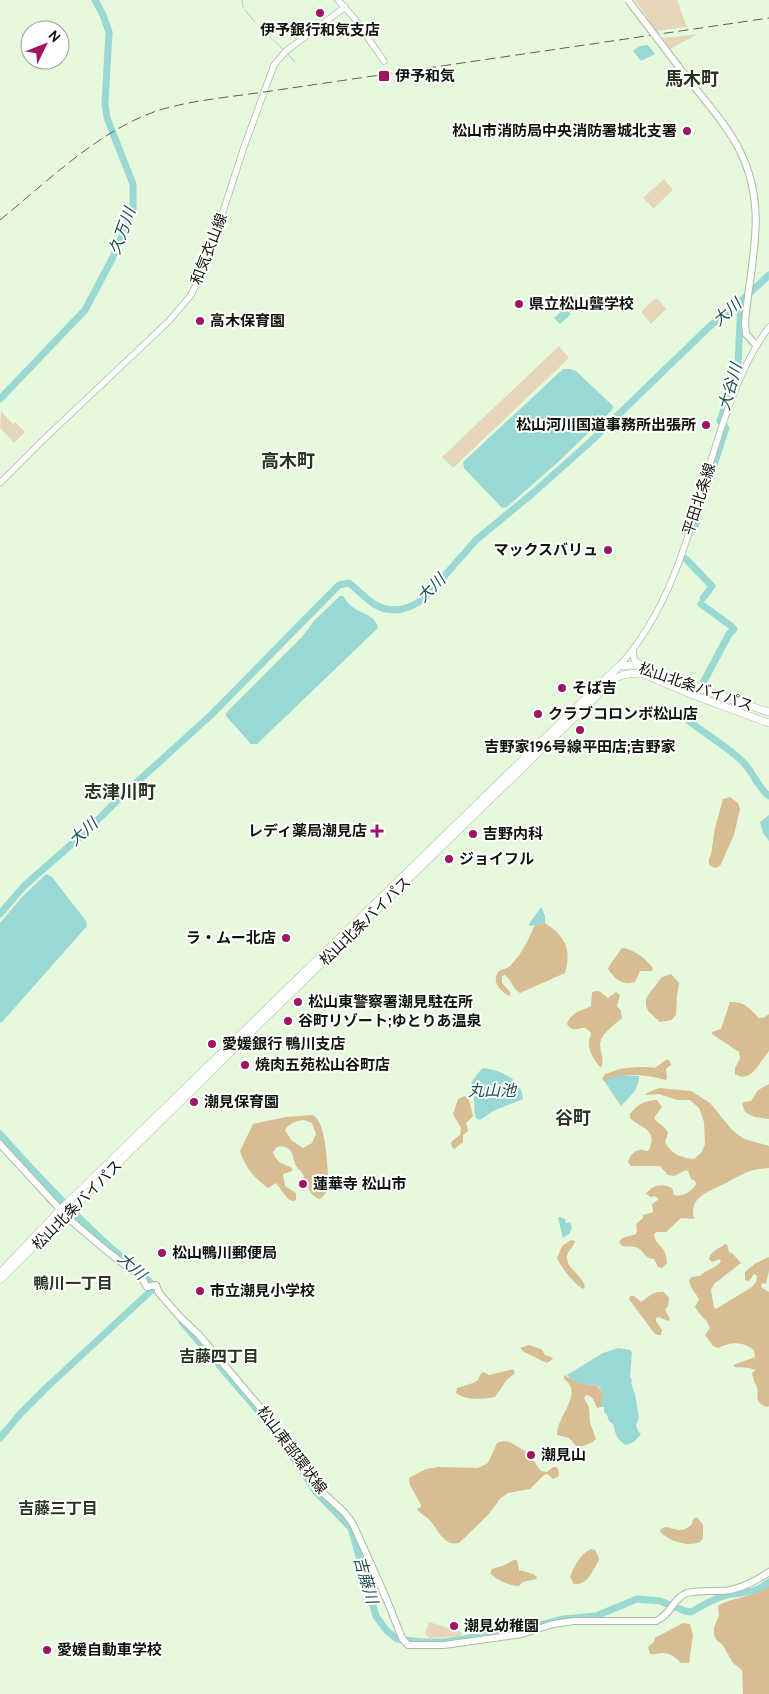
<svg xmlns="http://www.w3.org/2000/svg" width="769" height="1694" viewBox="0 0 769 1694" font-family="Cabin,'Noto Sans JP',sans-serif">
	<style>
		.green { fill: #e7d5ba }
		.forest { fill: #d8bd93; fill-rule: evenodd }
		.water { fill: #9ad8d4 }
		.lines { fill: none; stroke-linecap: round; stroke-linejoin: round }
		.stream { stroke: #9ad8d4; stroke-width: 1 }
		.river { stroke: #9ad8d4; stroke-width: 7 }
		.secondary-casing { stroke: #aabca1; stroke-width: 7 }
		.primary-casing { stroke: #aabca1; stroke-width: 8 }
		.highway-casing { stroke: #aabca1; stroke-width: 8 }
		.secondary { stroke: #fff; stroke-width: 5.5 }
		.primary { stroke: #fff; stroke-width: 6 }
		.highway { stroke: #fff; stroke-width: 7 }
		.rail { stroke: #596454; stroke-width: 1; stroke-dasharray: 10 5; stroke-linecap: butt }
		.primary-bridge-casing { stroke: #aabca1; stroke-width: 8; stroke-linecap: butt }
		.primary-bridge { stroke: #fff; stroke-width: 6 }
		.poi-dot { fill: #9f1562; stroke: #fff; stroke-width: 2 }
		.labels { text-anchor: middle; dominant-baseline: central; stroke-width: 4; stroke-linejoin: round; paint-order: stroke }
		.poi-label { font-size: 15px; font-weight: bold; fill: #0f150b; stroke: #fff; text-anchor: start }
		.street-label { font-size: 15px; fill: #0f150b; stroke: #fff }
		.water-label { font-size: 16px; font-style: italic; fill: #194f4c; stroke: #fff }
		.neighbourhood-label { font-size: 16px; font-weight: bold; fill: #293721; stroke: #fff }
		.quarter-label { font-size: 18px; font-weight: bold; fill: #293721; stroke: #fff }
	</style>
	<rect width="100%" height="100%" fill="#e6f9dd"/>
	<g class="green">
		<path d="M 635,0 L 677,0 L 687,27 L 656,31 Z"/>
		<path d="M 698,34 L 670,49 L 663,38 Z"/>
		<path d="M 664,179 L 673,190 L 654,208 L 652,207 L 643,198 Z"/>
		<path d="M 654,299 L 658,299 L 666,309 L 651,324 L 642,313 L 642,311 Z"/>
		<path d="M 559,346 L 569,358 L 453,468 L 442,457 Z"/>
		<path d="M 1,411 L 13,424 L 15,422 L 25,432 L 14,443 L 0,428 Z"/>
		<path d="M 429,1622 L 461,1632 L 461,1636 L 430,1638 L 425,1634 Z"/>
	</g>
	<g class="forest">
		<path d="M 730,797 L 738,803 L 740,809 L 734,835 L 720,866 L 715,868 L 709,865 L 709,859 L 711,854 L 715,828 L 723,799 Z"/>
		<path d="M 545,923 C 565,936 572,949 565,973 L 520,993 C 513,990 512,980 505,975 L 502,976 L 502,983 L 511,993 L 509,996 C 502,992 492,983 497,974 C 500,968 506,970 510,966 C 522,954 528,940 535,925 Z"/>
		<path d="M 622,948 C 633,949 648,959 653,969 L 652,971 L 640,971 L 635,982 C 622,986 615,979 608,969 C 611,961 617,956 622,948 Z"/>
		<path d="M 671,974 L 679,983 L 677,996 L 676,1015 L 672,1020 L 660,1022 L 649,1012 L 646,1006 L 646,998 L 662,977 Z"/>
		<path d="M 594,991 L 599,991 L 608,998 L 616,992 L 620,995 L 617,1006 L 621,1011 L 622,1018 C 615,1024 601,1034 600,1044 C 600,1053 605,1059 601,1068 C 596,1063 588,1051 589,1043 C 589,1040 590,1037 591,1034 C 584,1020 575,1037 567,1024 C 571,1012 581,1011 591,1006 L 592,993 Z"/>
		<path d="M 730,1002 C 744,1001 750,1009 759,1018 L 763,1018 L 769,1014 L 769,1051 C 760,1060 752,1085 735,1074 L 735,1068 L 740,1058 L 739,1052 L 712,1034 L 712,1032 L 721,1029 Z"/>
		<path d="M 667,1059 L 670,1061 L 671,1065 L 666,1069 L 667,1079 L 665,1080 C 648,1075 622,1071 605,1082 L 602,1079 L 605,1074 C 610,1073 612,1071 617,1070 C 625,1067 647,1066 655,1068 Z"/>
		<path d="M 769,1084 L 769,1119 L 754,1117 L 745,1112 L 742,1104 L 744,1102 L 751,1101 L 758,1090 Z"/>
		<path d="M 659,1088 L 691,1091 L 710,1103 L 732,1130 L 744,1139 L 769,1146 L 769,1168 C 748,1170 746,1172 728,1182 C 712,1191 688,1195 694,1219 L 681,1218 L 666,1232 L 657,1232 L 654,1234 C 654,1245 667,1245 667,1263 L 662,1268 L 658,1267 L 654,1259 C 644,1259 644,1250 636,1247 C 632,1246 626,1247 622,1246 L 619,1242 L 622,1238 L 636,1234 L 637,1230 L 636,1224 L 643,1218 L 643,1215 L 653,1212 L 652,1204 L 659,1199 L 655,1196 L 651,1197 L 646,1194 C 652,1185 662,1183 672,1188 L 674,1195 C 683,1197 692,1191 696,1184 L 695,1181 L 691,1179 L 688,1171 L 686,1170 L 674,1176 L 668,1175 L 660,1166 L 631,1166 L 628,1162 C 631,1153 637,1147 646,1151 L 649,1150 C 658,1129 642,1129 630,1118 L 630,1114 C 637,1105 645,1100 657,1100 L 662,1107 L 654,1118 C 658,1125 665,1125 668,1133 L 665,1142 C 671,1154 681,1158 694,1159 L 701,1153 L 705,1144 L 704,1122 L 699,1108 L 690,1100 L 677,1100 L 659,1094 L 647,1095 L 645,1094 Z"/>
		<path d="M 465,1096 L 469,1100 L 473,1116 L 466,1123 L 468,1131 L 463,1135 L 463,1142 L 454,1149 L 452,1147 L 451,1142 L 460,1135 L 461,1128 L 453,1114 L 458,1099 Z"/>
		<path d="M 313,1115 C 327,1123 327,1168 329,1185 C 327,1191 325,1196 319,1199 C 307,1194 307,1181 302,1173 C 300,1170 298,1169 296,1166 C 292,1156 293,1144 277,1147 L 273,1152 C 276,1162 282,1164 291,1167 L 292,1169 L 292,1171 L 283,1174 L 285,1186 L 296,1193 L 296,1200 L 293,1201 L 288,1199 L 276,1183 L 268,1188 C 254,1178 245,1167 240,1151 L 253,1124 L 286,1117 ZM 304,1120 L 312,1123 L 316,1134 L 312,1143 L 303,1148 L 291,1140 L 285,1130 C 289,1123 297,1121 304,1120 Z"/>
		<path d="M 571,1240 L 575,1241 C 574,1248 565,1252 567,1259 C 568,1269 582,1275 585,1287 L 583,1289 C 574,1284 561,1267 557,1258 L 562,1246 Z"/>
		<path d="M 725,1244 L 727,1245 L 729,1252 L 733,1254 L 741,1263 L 714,1284 L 711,1290 L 714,1307 L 716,1309 L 752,1287 L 756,1282 L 757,1276 L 754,1274 L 749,1281 L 745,1280 L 745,1272 L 756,1263 L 769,1257 L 769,1271 L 766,1284 L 762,1283 L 761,1287 L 769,1292 L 769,1406 L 767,1407 C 751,1401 761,1396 756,1385 C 754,1381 753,1378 752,1373 L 756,1370 L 749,1368 L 735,1367 L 733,1365 L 755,1357 L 754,1350 C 742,1341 731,1342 718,1348 L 713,1346 L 705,1335 L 710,1328 C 707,1319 699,1315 695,1307 L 699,1299 L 691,1287 L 689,1280 L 692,1277 L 700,1276 C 707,1269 717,1268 721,1261 L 719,1259 L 712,1262 L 709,1259 C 711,1250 718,1250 725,1244 Z"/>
		<path d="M 658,1292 L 664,1292 L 669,1298 L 668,1306 L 665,1310 L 670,1319 L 668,1321 L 659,1317 L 656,1318 L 656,1321 L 662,1330 L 661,1335 L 658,1335 L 654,1333 L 629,1299 L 630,1296 L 634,1296 L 641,1302 L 652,1294 Z"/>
		<path d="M 529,1345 L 541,1349 L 545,1355 L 551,1357 L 553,1359 L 547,1363 L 524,1352 L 520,1348 Z"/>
		<path d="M 513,1369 L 515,1373 L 506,1381 L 495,1397 C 483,1399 465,1401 456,1393 L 457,1388 L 473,1383 L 478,1380 L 480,1375 L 483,1372 L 489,1375 Z"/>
		<path d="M 564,1375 C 573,1380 584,1386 595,1384 C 600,1388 603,1393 604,1398 L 601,1400 L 601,1407 L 597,1408 C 594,1402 594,1396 586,1395 L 584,1398 L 589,1407 L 590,1423 L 596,1439 C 592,1443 583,1447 577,1447 L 569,1438 L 557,1435 C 556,1417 585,1393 564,1379 Z"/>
		<path d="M 503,1441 L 510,1442 L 528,1453 L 541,1471 L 547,1472 L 553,1467 L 556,1467 L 558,1469 L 559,1476 L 553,1479 L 547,1474 L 544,1475 L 530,1489 L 508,1493 L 500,1499 L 489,1514 L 459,1543 C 441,1547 437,1524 426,1517 C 422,1514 421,1514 417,1509 L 421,1507 L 421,1505 L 410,1485 L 409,1478 L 426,1469 L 439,1467 L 478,1468 L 488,1463 L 497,1443 Z"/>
		<path d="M 697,1517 L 703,1525 L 703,1538 L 700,1542 C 687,1547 671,1542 660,1532 L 661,1529 L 666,1527 C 677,1529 682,1534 692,1524 L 693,1519 Z"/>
		<path d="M 591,1549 L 595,1550 L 599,1558 L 599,1560 C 592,1571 589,1585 574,1584 L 570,1577 C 574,1567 580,1554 591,1549 Z"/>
		<path d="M 514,1560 L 517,1560 L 519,1570 L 533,1574 L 537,1577 L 536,1579 L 523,1582 L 519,1586 C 509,1586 497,1580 490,1573 L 492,1569 L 505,1565 Z"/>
		<path d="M 769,1585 L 769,1694 L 743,1694 L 742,1670 L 733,1663 L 722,1644 L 717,1641 L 714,1635 L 714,1628 L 719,1615 L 718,1606 C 733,1596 756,1598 769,1585 Z"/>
		<path d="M 683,1623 L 690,1624 L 693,1635 L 689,1663 L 681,1663 C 677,1658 670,1653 663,1653 C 657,1653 655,1655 650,1654 L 648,1647 L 654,1642 L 655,1638 Z"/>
	</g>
	<g class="water">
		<path d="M 648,45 L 655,54 L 641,61 L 633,51 L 640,46 Z"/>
		<path d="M 565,308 L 571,314 L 560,324 L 554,318 Z"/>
		<path d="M 563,369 L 570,369 L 576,371 L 613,406 L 612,410 L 557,463 L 507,507 L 502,508 L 464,468 L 463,462 Z"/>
		<path d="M 340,596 L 343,596 C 346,601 349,605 354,608 C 363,615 376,615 378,628 L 257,744 L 251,744 L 226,716 L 226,713 L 301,638 L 314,621 Z"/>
		<path d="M 769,815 L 769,841 L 763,833 L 760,822 Z"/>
		<path d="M 46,874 L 52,877 L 86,921 L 87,926 L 3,1021 L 0,1023 L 0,923 L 22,897 Z"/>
		<path d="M 541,907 L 545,916 L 545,923 L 530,926 L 529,924 Z"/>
		<path d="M 483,1068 C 500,1070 522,1079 523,1099 L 493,1111 L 480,1120 L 476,1118 C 473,1110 475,1106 474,1099 C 473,1094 471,1096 470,1092 C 468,1085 478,1072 483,1068 Z"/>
		<path d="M 623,1075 L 639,1076 C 638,1091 631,1095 621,1106 L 605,1082 L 612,1077 Z"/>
		<path d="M 559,1217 L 565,1219 L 566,1223 L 570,1222 L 572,1228 L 569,1234 L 563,1238 L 558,1218 Z"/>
		<path d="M 618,1348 L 630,1350 L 632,1352 L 630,1377 L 632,1380 L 631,1383 L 635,1394 L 639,1418 L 636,1425 L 638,1431 L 641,1434 L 634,1442 L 626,1445 C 619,1442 614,1433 614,1425 L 609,1421 L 607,1415 L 604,1412 L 604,1407 L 601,1407 L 601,1400 L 604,1398 L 600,1388 L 595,1384 C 586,1386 572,1382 567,1375 L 603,1353 Z"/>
	</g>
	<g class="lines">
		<g class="stream">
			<path d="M 242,0 L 243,7"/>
			<path d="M 245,10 L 255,22"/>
			<path d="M 258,26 L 283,49"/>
			<path d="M 287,53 L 295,62"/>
		</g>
		<g class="river">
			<path d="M 0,399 L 85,310 L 112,259 L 133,210 L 133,184 L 107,118 L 105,104 L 109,32 L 103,15 L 95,0"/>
			<path d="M 703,498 L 726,428 L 720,421 L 738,364 L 741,301"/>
			<path d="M 694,529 L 698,517"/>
			<path d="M 686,559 L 710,584"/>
			<path d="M 703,598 L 712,586"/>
			<path d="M 701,604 L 731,626"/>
			<path d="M 704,681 L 729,634 L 734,629"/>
			<path d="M 688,720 C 706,735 727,746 743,762 C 753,772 758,788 769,796"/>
			<path d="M 0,914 L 24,886 L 81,836 L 125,793 L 212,714 L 339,585 L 349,583 C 358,590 365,598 374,604 C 392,615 410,609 425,598 L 476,540 L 533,493 L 588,444 L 709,327 L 741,301 L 769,275"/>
			<path d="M 0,1134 C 35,1173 71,1212 110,1247 C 127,1262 141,1269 155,1289"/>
			<path d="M 182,1322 L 255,1407 L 284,1444 L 317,1493 L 351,1528 L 376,1616 L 386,1630 L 397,1639 L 422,1642 L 444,1642 L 522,1630 L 563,1619 L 596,1616 L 637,1599 L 660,1601 L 685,1611 L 691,1612 C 702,1606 711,1600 724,1596 C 740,1591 754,1595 769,1582"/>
			<path d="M 0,1438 L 21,1413 L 46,1388 L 154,1288"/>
		</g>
		<defs>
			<g id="secondary">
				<path d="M 338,0 L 354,18 L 384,61"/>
				<path d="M 0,483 L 43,440 L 169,321 L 191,295 L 206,264 L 244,147 L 274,65 L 286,51 L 345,7"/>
				<path d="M 633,650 L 634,659 L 643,667"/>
				<path d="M 619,666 C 683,596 696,496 728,409 C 739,379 750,353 769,327"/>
			</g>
			<g id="primary">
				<path d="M 688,79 C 706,102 727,125 740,151 C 769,210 750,262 745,323 L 746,334 L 756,345"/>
				<path d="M 0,1144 L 69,1219 L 108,1252 L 142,1278 L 147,1287 L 156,1285 L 159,1293 L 180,1317 L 199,1335 L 280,1431 L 321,1491 L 345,1513 L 353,1524 L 386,1598 L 402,1638 L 408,1645 L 444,1645 L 522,1634 L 553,1624 L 574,1621 L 656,1621 C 670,1616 673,1598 687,1593 C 698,1590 711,1591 722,1591 C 739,1590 756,1581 769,1572"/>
			</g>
			<g id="highway">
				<path d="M 0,1273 L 60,1210 L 619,666 L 632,665 L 644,667 L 729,699 L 769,712"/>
				<path d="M 0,1280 L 251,1032 L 615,678 L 627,674 L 641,673 L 693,695 L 769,723"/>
			</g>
		</defs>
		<use href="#secondary" class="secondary-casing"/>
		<use href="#primary" class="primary-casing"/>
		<use href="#highway" class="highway-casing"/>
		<use href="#secondary" class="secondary"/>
		<use href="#primary" class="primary"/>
		<use href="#highway" class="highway"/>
		<path class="rail" d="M 0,220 C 48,181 102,127 163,109 C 195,100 230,97 264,92 L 769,18"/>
		<defs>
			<path id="primary-bridge" d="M 628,0 L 688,79"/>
		</defs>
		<use href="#primary-bridge" class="primary-bridge-casing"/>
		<use href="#primary-bridge" class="primary-bridge"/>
	</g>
	<g class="poi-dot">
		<circle cx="320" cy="13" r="5"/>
		<rect x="378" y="70" width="12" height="12" rx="2.5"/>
		<circle cx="687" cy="131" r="5"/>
		<circle cx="519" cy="304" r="5"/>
		<circle cx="200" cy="321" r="5"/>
		<circle cx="706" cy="425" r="5"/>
		<circle cx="608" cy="550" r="5"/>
		<circle cx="562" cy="688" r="5"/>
		<circle cx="538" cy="714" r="5"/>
		<circle cx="580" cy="730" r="5"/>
		<path d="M374.5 823.5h5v5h5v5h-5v5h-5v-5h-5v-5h5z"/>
		<circle cx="473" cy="834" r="5"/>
		<circle cx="449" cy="859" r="5"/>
		<circle cx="286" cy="938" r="5"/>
		<circle cx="298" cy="1002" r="5"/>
		<circle cx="288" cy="1021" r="5"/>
		<circle cx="212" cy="1044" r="5"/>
		<circle cx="245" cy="1065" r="5"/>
		<circle cx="194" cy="1102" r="5"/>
		<circle cx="303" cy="1184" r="5"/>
		<circle cx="162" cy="1253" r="5"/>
		<circle cx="200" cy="1291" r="5"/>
		<circle cx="531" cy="1455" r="5"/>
		<circle cx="454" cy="1626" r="5"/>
		<circle cx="47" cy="1650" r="5"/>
	</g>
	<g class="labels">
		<g class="poi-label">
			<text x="320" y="30" text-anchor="middle">伊予銀行和気支店</text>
			<text x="395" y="76">伊予和気</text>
			<text x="677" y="131" text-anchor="end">松山市消防局中央消防署城北支署</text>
			<text x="529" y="304">県立松山聾学校</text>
			<text x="210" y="321">高木保育園</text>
			<text x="696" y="425" text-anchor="end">松山河川国道事務所出張所</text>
			<text x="598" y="550" text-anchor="end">マックスバリュ</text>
			<text x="572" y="688">そば吉</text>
			<text x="548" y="714">クラブコロンボ松山店</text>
			<text x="580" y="747" text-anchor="middle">吉野家196号線平田店;吉野家</text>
			<text x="367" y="831" text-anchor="end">レディ薬局潮見店</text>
			<text x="483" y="834">吉野内科</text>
			<text x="459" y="859">ジョイフル</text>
			<text x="276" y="938" text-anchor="end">ラ・ムー北店</text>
			<text x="308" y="1002">松山東警察署潮見駐在所</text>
			<text x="298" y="1021">谷町リゾート;ゆとりあ温泉</text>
			<text x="222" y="1044">愛媛銀行 鴨川支店</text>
			<text x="255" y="1065">焼肉五苑松山谷町店</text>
			<text x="204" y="1102">潮見保育園</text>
			<text x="313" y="1184">蓮華寺 松山市</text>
			<text x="172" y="1253">松山鴨川郵便局</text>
			<text x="210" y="1291">市立潮見小学校</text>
			<text x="541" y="1455">潮見山</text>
			<text x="464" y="1626">潮見幼稚園</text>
			<text x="57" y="1650">愛媛自動車学校</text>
		</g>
		<g class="street-label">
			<text transform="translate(209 249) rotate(-69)">和気衣山線</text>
			<text transform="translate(699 499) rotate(-72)">平田北条線</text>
			<text transform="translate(696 687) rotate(19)">松山北条バイパス</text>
			<text transform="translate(365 921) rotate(-44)">松山北条バイパス</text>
			<text transform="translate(77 1205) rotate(-45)">松山北条バイパス</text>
			<text transform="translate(292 1450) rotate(53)">松山東部環状線</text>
		</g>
		<g class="water-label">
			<text transform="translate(122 231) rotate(-70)">久万川</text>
			<text transform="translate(727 312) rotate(-41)">大川</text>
			<text transform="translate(730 387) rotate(-74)">大谷川</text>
			<text transform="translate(431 588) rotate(-45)">大川</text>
			<text transform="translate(83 832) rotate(-42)">大川</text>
			<text x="492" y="1090">丸山池</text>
			<text transform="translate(132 1266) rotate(42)">大川</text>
			<text transform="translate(366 1580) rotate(74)">吉藤川</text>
		</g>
		<g class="neighbourhood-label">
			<text x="73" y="1283">鴨川一丁目</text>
			<text x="219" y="1356">吉藤四丁目</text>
			<text x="58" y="1508">吉藤三丁目</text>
		</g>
		<g class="quarter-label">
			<text x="692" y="79">馬木町</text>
			<text x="288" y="461">高木町</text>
			<text x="120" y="792">志津川町</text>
			<text x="573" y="1118">谷町</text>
		</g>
	</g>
	<g transform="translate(45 45) rotate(47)"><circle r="24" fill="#ffffff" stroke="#9fa19d"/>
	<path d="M0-4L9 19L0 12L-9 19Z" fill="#9f1562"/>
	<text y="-8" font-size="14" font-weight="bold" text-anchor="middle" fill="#0f150b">N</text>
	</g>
</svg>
